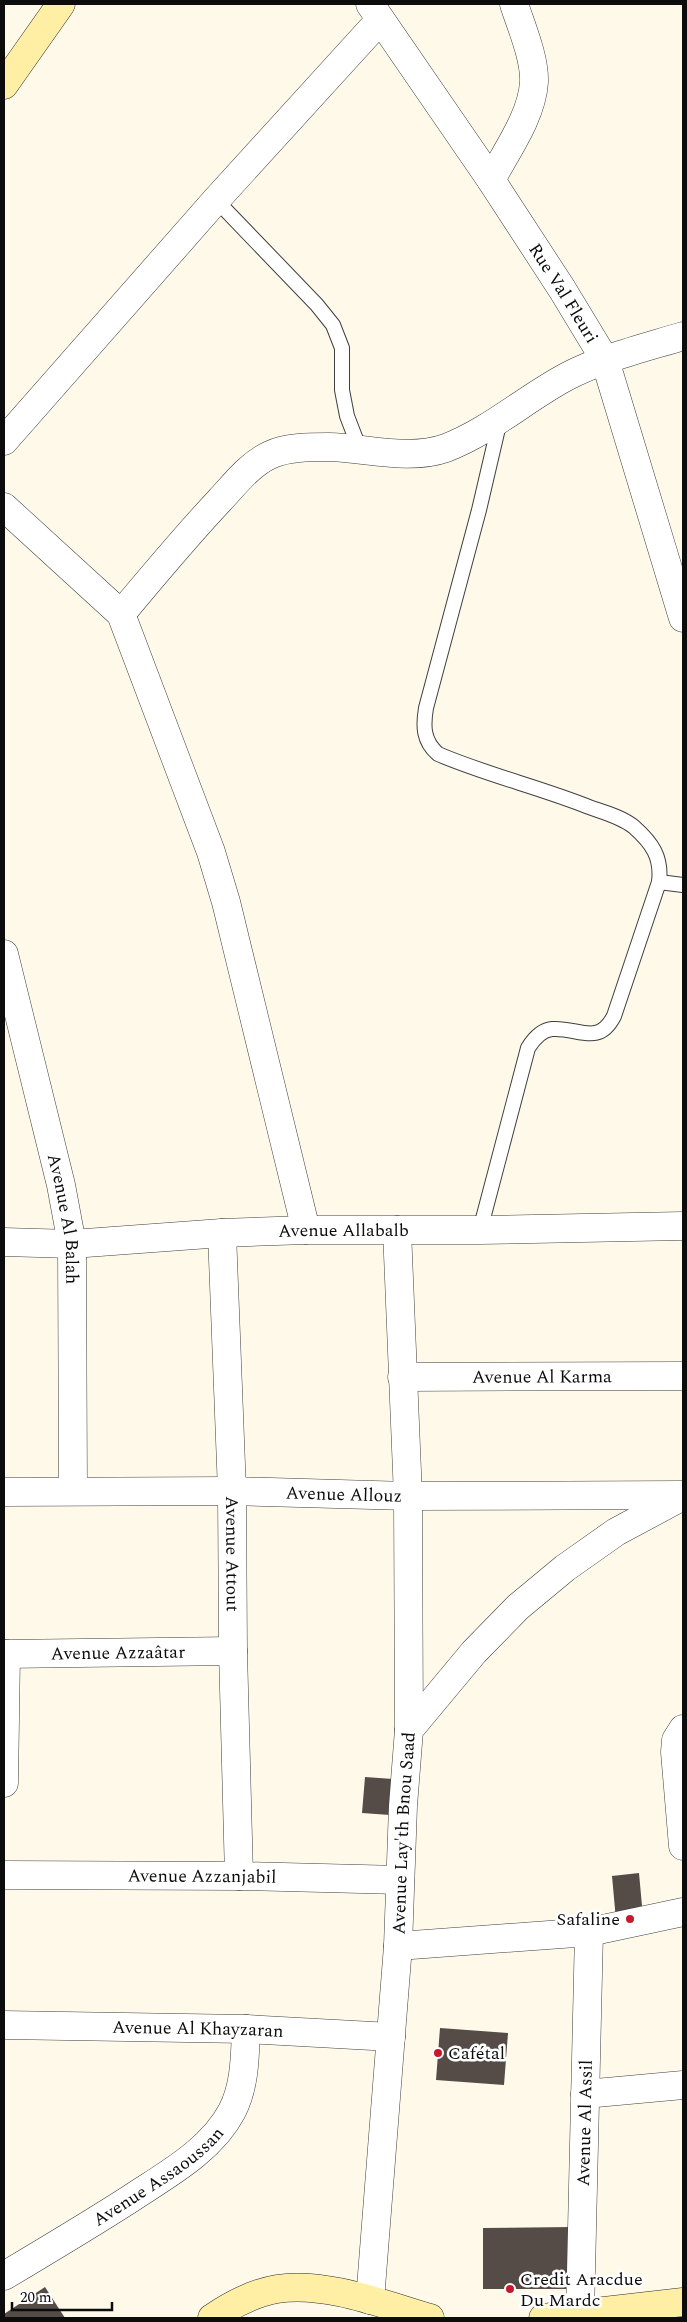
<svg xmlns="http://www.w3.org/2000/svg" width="687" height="2322" viewBox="0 0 687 2322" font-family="Spectral,serif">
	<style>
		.building { fill: #554c47 }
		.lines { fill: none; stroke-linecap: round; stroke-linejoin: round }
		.lane-casing { stroke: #3f3f3f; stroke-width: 16 }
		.street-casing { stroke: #3f3f3f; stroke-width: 29 }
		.secondary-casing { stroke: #2e2e2e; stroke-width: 29 }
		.lane { stroke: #fff; stroke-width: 14 }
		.street { stroke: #fff; stroke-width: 28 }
		.secondary { stroke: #ffefa5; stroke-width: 28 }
		.poi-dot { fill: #c6192e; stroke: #fff; stroke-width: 2 }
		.labels { text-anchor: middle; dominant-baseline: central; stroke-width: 5; stroke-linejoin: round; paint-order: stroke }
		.street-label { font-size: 18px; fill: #0c0c0c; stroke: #fff }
		.poi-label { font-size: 18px; fill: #0c0c0c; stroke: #fff; text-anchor: start }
	</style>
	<rect width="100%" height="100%" fill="#fff9ea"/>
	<g class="building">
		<path d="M 365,1777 L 393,1779 L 390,1815 L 362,1813 Z"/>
		<path d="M 639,1873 L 643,1917 L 616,1920 L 612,1876 Z"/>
		<path d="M 440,2028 L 508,2033 L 504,2085 L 436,2080 Z"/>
		<path d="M 572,2227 L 572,2289 L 483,2289 L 483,2228 Z"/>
		<path d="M 45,2287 L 65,2318 L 4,2318 L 4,2314 Z"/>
	</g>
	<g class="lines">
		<defs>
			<g id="lane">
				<path d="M 216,200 L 317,305 L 333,325 L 342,348 L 342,390 L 347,416 L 360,450"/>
				<path d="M 659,882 L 683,885"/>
				<path d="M 480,1230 L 528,1048 C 533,1040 541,1030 552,1029 C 578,1027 598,1047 614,1016 L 659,882 C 662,857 652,843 634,827 C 622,817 603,812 589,807 C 539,787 487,775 438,754 C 423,741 423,726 426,708 L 479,510 L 500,420"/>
			</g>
			<g id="street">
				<path id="s1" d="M 370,4 L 491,180 L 562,289 L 605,360 L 683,618"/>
				<path d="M 491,180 C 507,150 532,116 534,82 C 535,58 521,26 514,4"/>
				<path d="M 4,441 L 216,200 L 380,20"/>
				<path d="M 4,507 L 121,614 L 211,852 L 226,902 L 306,1230"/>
				<path d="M 121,614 C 153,576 185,537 220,500 C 234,485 250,464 270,455 C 286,447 311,447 329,447 C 367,448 409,461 446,448 C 490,431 525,399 566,377 C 602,358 644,348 683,336"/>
				<path id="s2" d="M 4,954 L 61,1185 L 72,1244 L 73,1491"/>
				<path d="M 397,1230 L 408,1496 L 409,1730"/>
				<path id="s3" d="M 222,1233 L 232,1491 L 233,1651 L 239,1876"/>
				<path id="s4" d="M 4,1242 L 72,1244 L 222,1233 L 306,1230 L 480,1230 L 683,1226"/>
				<path id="s5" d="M 402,1377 L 683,1376"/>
				<path id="s6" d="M 4,1492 L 232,1491 L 408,1496 L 682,1495"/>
				<path id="s7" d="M 4,1654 L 233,1651"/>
				<path d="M 683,1729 L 676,1740 L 675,1752 L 683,1846"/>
				<path d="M 4,1783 L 6,1654"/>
				<path id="s8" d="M 4,1875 L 239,1876 L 400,1880"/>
				<path d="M 398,1946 L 589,1932 L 683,1912"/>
				<path id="s9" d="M 4,2025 L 246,2029 L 391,2037"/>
				<path d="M 585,2094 L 683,2085"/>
				<path id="s10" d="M 4,2276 C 46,2251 88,2226 130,2199 C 166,2175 211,2151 232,2111 C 245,2086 245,2056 246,2029"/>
				<path id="s11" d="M 370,2300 L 398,1946 L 403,1806 L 409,1730 L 474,1652 L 518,1607 L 565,1568 L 616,1532 L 683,1496"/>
				<path id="s12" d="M 580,2314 L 589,1932"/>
			</g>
			<g id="secondary">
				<path d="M 4,85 L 61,4"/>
				<path d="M 212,2318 C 231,2305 254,2293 277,2289 C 325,2281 385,2305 430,2318"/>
				<path d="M 543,2318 L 683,2302"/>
			</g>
		</defs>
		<use href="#lane" class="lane-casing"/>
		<use href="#street" class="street-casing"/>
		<use href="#secondary" class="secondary-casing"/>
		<use href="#lane" class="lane"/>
		<use href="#street" class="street"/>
		<use href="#secondary" class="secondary"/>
	</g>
	<g class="poi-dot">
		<circle cx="630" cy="1919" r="5"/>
		<circle cx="438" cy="2053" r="5"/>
		<circle cx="510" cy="2289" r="5"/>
	</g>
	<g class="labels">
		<g class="street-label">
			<text stroke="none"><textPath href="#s1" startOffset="348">Rue Val Fleuri</textPath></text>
			<text stroke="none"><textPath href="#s2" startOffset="272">Avenue Al Balah</textPath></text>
			<text stroke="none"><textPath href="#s4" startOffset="340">Avenue Allabalb</textPath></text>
			<text stroke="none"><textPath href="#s5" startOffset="140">Avenue Al Karma</textPath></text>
			<text stroke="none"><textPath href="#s6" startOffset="340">Avenue Allouz</textPath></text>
			<text stroke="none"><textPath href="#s3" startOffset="321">Avenue Attout</textPath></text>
			<text stroke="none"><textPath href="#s7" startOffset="114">Avenue Azzaâtar</textPath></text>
			<text stroke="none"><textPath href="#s11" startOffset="468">Avenue Lay'th Bnou Saad</textPath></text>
			<text stroke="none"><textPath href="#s8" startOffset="198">Avenue Azzanjabil</textPath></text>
			<text stroke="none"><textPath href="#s9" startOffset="194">Avenue Al Khayzaran</textPath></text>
			<text stroke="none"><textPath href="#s12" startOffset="191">Avenue Al Assil</textPath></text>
			<text stroke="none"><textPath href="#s10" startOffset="184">Avenue Assaoussan</textPath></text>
		</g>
		<g class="poi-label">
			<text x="620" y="1919" text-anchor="end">Safaline</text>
			<text x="448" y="2053">Cafétal</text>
			<text x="520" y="2279">Credit Aracdue<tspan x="520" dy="21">Du Mardc</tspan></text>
		</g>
	</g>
	<rect width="687" height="2322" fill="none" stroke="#0c0c0c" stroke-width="10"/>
	<path d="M12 2302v8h100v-8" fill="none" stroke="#0c0c0c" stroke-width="2.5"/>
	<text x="20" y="2302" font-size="15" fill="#0c0c0c" stroke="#ffffff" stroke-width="4" paint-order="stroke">20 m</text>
</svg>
